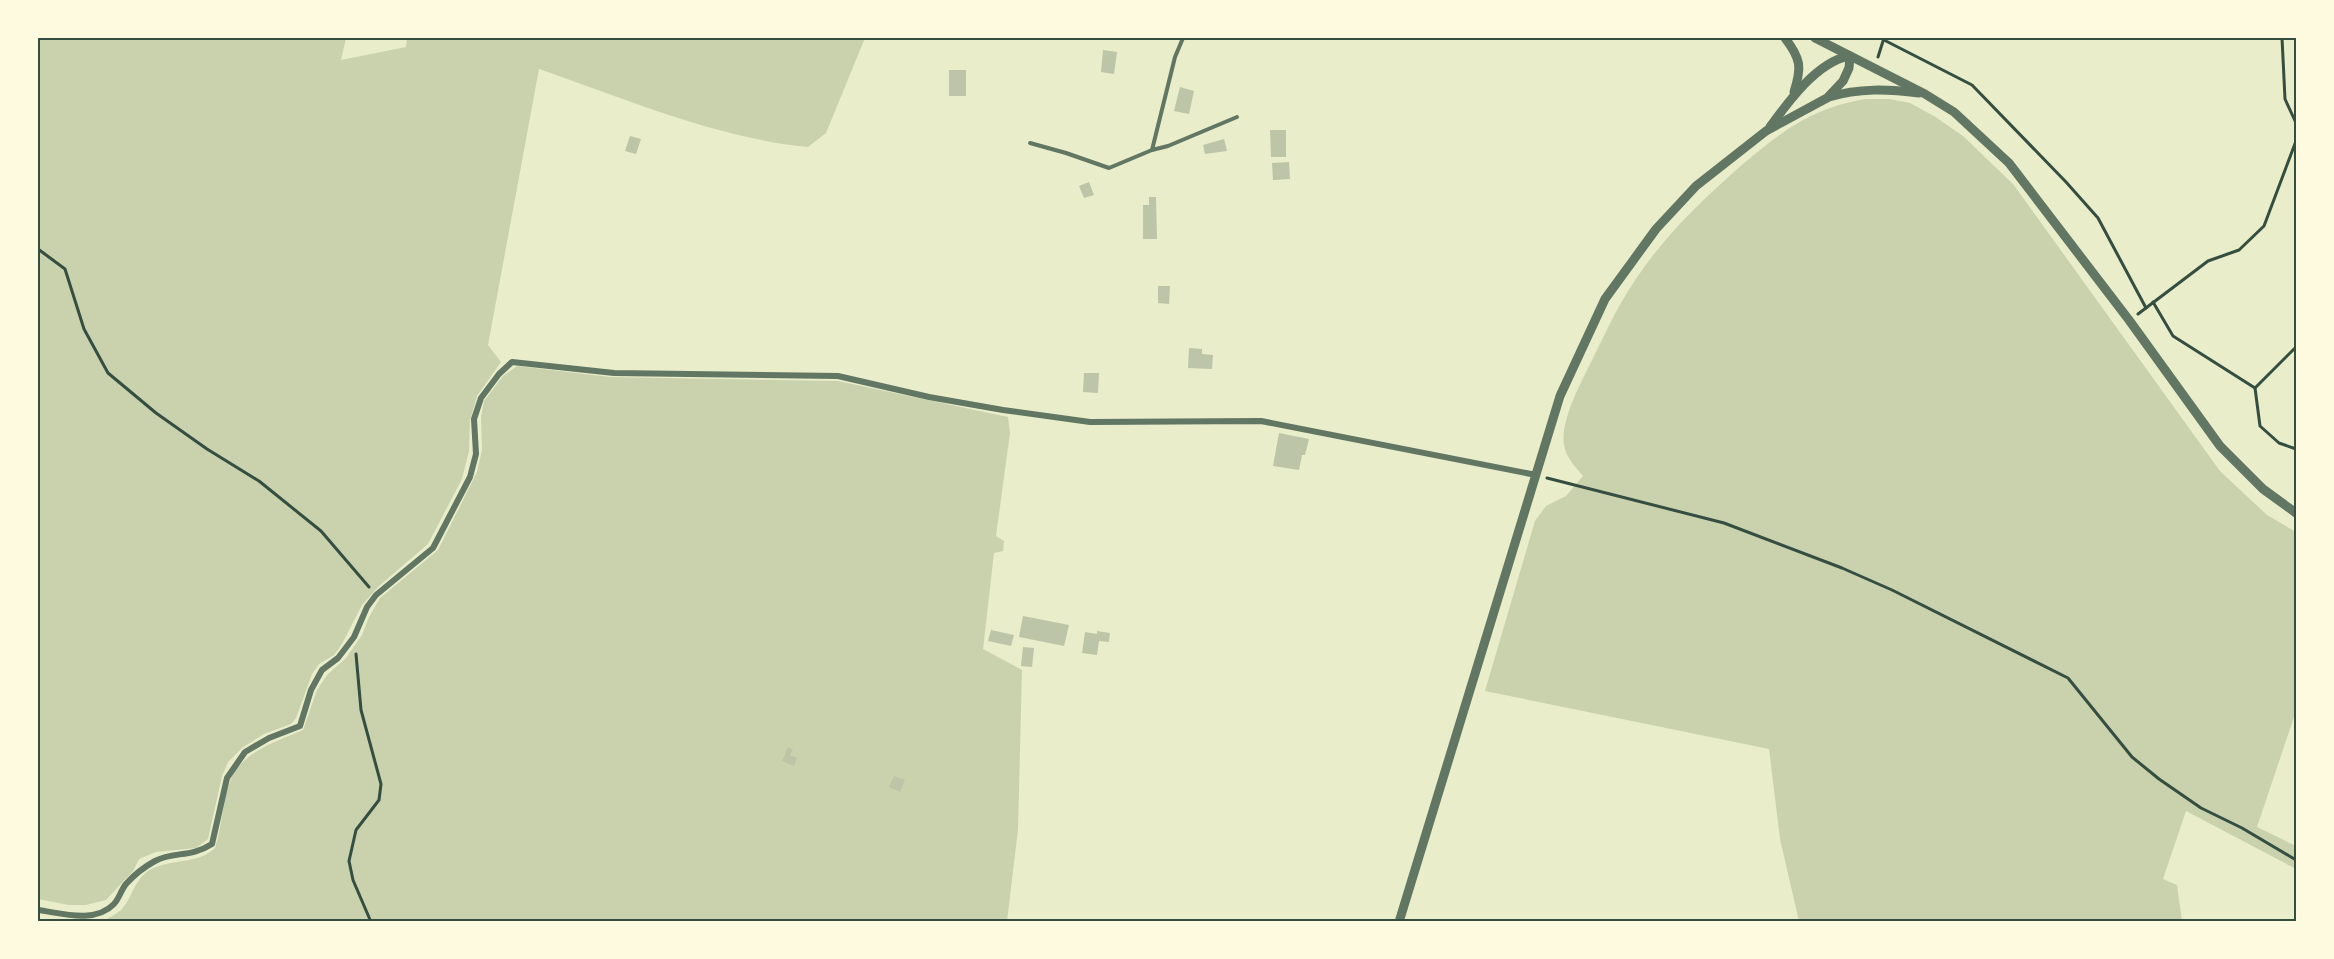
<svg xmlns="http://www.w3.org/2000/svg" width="2334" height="959" viewBox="0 0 2334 959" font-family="Manrope,sans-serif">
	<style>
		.green { fill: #cad2ad }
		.building { fill: #bcc5a7 }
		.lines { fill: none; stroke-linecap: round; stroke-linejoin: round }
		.path { stroke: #344e41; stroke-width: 3 }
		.service { stroke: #617663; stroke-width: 4 }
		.minor { stroke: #617663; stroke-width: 6 }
		.tertiary { stroke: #617663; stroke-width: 9 }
		.neatline { fill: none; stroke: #344e41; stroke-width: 2 }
	</style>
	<rect width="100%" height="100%" fill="#e9edc9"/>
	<g class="green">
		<path d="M 38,38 L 346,38 L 341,60 L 406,47 L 407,38 L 865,38 L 826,133 L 808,147 C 716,138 626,99 539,69 L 488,345 L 501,362 L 477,396 L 470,420 L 469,451 L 462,479 L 428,544 L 379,586 L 362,605 L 342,644 L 334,655 L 319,664 L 312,674 L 296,718 L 291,724 L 264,734 L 242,748 L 228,762 L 222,776 L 208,839 L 196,848 L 156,852 L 139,859 L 133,871 L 106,900 L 86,905 L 69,905 L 38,899 Z"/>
		<path d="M 1865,99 L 1889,99 L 1910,103 L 1934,116 L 1963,136 L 2013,184 L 2220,471 L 2267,515 L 2296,532 L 2296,711 L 2257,827 L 2296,846 L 2296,869 L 2186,811 L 2163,879 L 2177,885 L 2182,921 L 1799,921 L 1780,839 L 1769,749 L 1485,691 L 1535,521 L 1546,506 L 1566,496 L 1583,476 C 1575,467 1566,457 1564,445 C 1560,419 1583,379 1594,356 C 1603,338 1611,320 1621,303 C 1652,248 1696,205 1743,164 C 1783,130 1813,108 1865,99 Z"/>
		<path d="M 517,366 L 610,377 L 838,381 L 1008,417 L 1010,433 L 996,536 L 1004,541 L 1003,551 L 994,553 L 983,649 L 1022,670 L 1018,830 L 1007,921 L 100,922 C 108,918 115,915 121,910 C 132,899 133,882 148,871 C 169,858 198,865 215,848 C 222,826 223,799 231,779 C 243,751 278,741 303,730 L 317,690 L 327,675 L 346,658 L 362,635 L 369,617 L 380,598 L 438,550 L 477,472 L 482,450 L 481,417 L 484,401 L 503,376 Z"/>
	</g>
	<g class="building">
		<path d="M 1103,50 L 1117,52 L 1114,74 L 1101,72 Z"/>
		<rect x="949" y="70" width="17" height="26"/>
		<path d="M 1180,87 L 1194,91 L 1189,114 L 1174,111 Z"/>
		<path d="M 1270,130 L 1286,130 L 1286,157 L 1271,157 Z"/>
		<path d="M 630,136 L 641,139 L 636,154 L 625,151 Z"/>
		<path d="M 1224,139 L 1227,151 L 1205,154 L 1203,145 Z"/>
		<path d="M 1289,162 L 1290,179 L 1273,180 L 1272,163 Z"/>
		<path d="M 1089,182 L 1094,195 L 1084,198 L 1079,186 Z"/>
		<path d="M 1149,197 L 1156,197 L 1157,239 L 1143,239 L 1143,205 L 1149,205 Z"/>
		<path d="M 1158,286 L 1170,286 L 1169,304 L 1158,303 Z"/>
		<path d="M 1189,348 L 1202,349 L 1202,354 L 1213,355 L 1212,369 L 1188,368 Z"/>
		<path d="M 1084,373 L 1099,373 L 1098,393 L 1083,392 Z"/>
		<path d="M 1279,433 L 1309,439 L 1305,455 L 1302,455 L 1299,470 L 1273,466 Z"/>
		<path d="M 1023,616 L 1069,625 L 1064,646 L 1019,637 Z"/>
		<path d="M 991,630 L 1014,635 L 1011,646 L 988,641 Z"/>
		<path d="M 1097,631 L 1110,633 L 1109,642 L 1099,641 L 1097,655 L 1082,653 L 1085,632 L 1097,634 Z"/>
		<path d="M 1023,647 L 1034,648 L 1032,667 L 1021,666 Z"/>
		<path d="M 788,747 L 793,750 L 790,755 L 797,758 L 794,766 L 782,761 Z"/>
		<path d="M 894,776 L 905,780 L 900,792 L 889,787 Z"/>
	</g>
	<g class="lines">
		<g class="path">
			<path d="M 2282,38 L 2285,99 L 2296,123"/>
			<path d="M 1884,40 L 1972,85 L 2066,182 L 2098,218 L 2146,308"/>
			<path d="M 1878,57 L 1884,38"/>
			<path d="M 38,249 L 65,269 L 84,329 L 108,373 L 156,413 L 207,449 L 259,481 L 321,531 L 369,587"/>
			<path d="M 2153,302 L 2173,336 L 2255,388 L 2260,426 L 2279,443 L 2296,449"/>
			<path d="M 2138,314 L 2208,261 L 2239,250 L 2264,226 L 2296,141"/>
			<path d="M 2255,388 L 2296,347"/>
			<path d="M 1547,478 L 1724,523 L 1842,568 L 1892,590 L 2068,678 L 2132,757 L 2159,779 L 2201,808 L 2242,828 L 2296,860"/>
			<path d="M 356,654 L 361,710 L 381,784 L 379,800 L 356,830 L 349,861 L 353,880 L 371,922"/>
		</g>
		<g class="service">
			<path d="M 1030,143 L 1066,153 L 1109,168 L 1152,150 L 1175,57 L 1183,38"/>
			<path d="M 1152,150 L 1168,146 L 1237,117"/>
		</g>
		<path class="minor" d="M 38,910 C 61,913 95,924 114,904 C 119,899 121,890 126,884 C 134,875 144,867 155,861 C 174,851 190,858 212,844 L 227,778 L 245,752 L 269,738 L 300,726 L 311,690 L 322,670 L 338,658 L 354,637 L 367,607 L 376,595 L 433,548 L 470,477 L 476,454 L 474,419 L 481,398 L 499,374 L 512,362 L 614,373 L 838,376 L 929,397 L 1003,410 L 1090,422 L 1261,421 L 1536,475"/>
		<g class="tertiary">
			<path d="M 1785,38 C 1801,59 1802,67 1794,92"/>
			<path d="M 1815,38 L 1925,94 L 1954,112 L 2009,163 L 2129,320 L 2220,446 L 2263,489 L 2296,513"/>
			<path d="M 1829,97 C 1859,88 1888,89 1919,93"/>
			<path d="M 1770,127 C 1788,102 1817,62 1849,56"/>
			<path d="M 1399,922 L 1560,396 L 1605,299 L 1656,229 L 1696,186 L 1766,131 L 1827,98 L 1843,81 L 1849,68 L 1850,56"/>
		</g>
	</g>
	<rect width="2334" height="959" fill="none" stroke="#fefae0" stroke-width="78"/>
	<rect x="39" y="39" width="2256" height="881" class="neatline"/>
</svg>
